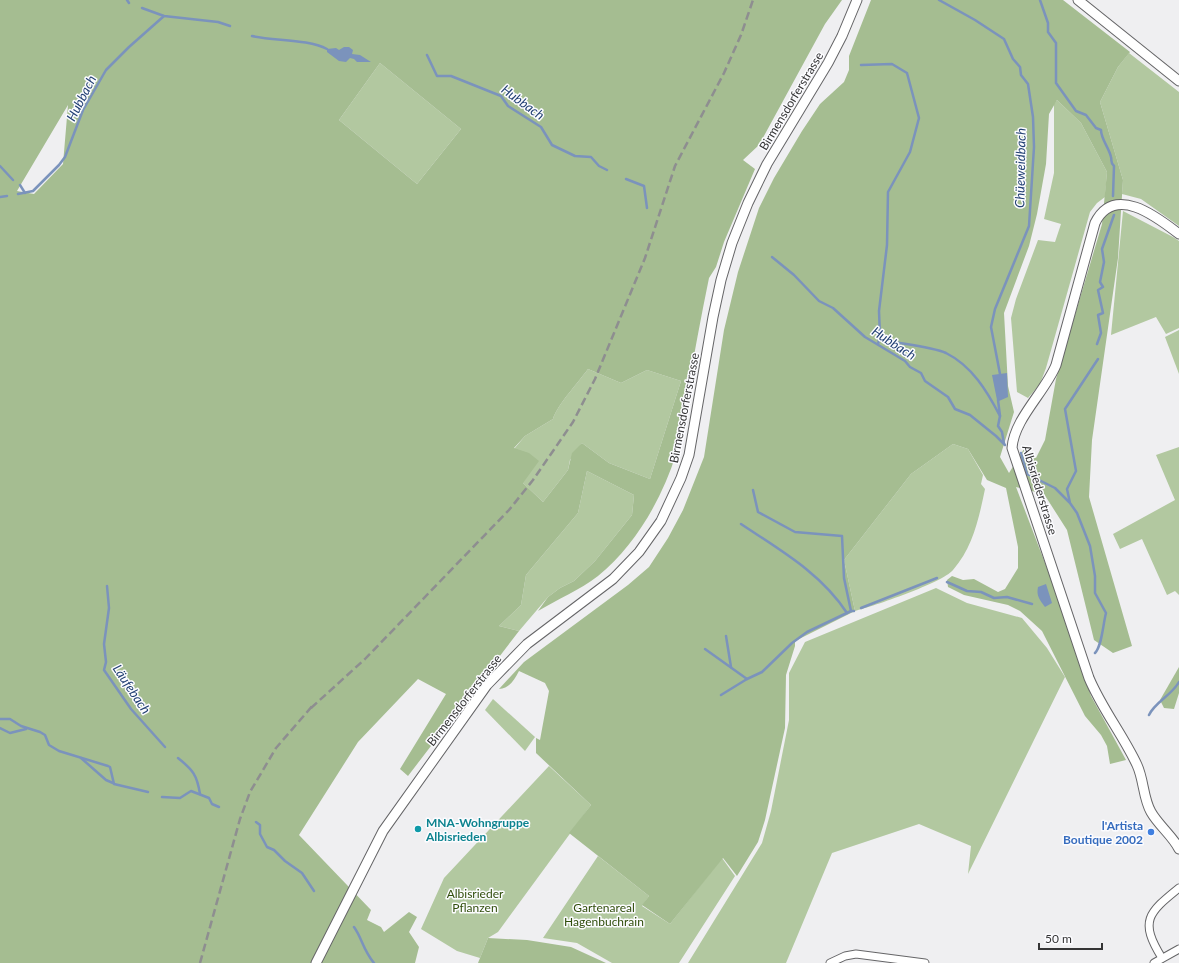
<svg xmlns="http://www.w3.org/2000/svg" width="1179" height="963" viewBox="0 0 1179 963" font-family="Lato,sans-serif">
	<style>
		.green { fill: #b2c8a0 }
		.forest { fill: #a5bd91; fill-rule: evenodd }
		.water { fill: #7b93bc }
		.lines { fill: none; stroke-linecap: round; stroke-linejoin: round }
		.stream { stroke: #7b93bc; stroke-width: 2.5 }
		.minor-casing { stroke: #656567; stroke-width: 9 }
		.secondary-casing { stroke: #656567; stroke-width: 11 }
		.minor { stroke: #fff; stroke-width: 7 }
		.secondary { stroke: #fff; stroke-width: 9 }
		.rail { stroke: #8e8e90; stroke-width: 2.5; stroke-dasharray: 8 4; stroke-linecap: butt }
		.culture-dot { fill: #0f9aa8; stroke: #fcfcff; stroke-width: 1.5 }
		.shop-dot { fill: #3f7fe0; stroke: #fcfcff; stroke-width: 1.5 }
		.labels { text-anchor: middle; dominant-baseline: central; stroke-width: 3; stroke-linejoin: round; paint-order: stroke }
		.street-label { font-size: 12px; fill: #343435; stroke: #fcfcff }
		.culture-label { font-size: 12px; font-weight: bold; fill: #0d838f; stroke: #fcfcff; text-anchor: start }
		.shop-label { font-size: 12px; font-weight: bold; fill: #366cbe; stroke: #fcfcff; text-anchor: end }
		.park-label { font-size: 12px; fill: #314e0c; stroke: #fcfcff }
		.water-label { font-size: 13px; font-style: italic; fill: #224074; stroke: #fcfcff }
	</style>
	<rect width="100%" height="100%" fill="#efeff1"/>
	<g class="green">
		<path d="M 1129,53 L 1179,92 L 1179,226 L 1141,199 L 1122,194 L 1123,180 L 1100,102 L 1118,67 Z"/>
		<path d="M 380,63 L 461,129 L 417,184 L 339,120 Z"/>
		<path d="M 1057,100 L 1081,123 L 1107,172 L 1105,197 L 1097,203 L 1090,212 L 1046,368 L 1040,384 L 1028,398 L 1017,392 L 1011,318 L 1016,299 L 1038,240 L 1055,242 L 1061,224 L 1044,219 L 1054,173 L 1054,104 Z"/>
		<path d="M 1123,211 L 1173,237 L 1179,241 L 1179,328 L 1166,334 L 1156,317 L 1111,335 Z"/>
		<path d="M 1179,330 L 1179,374 L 1165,337 Z"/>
		<path d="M 588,369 L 621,383 L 647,370 L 681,381 L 650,479 L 609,463 L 582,443 L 570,460 L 568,470 L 543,502 L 523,483 L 514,449 L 525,436 L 553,419 C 557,405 578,383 588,369 Z"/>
		<path d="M 953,444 L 968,449 L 983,475 L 981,484 L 985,489 C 979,518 973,547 953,570 C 942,583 874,606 855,611 L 844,560 L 911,474 Z"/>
		<path d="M 1179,447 L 1179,595 L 1175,591 L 1167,595 L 1142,539 L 1120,549 L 1113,534 L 1175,500 L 1156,455 Z"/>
		<path d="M 587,471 L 634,495 L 632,515 L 595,561 L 574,581 L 560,588 L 548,597 L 519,631 L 499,626 L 521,605 L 526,575 L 578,513 Z"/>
		<path d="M 936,588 L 967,603 L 1022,618 L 1047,648 L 1065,677 L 968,874 L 971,846 L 919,824 L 832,853 L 786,963 L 688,963 L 762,843 L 771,811 L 789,720 L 789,673 L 805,642 Z"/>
		<path d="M 493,699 L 535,737 L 525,751 L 485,710 Z"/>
		<path d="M 549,766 L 591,805 L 498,932 L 488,938 L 480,958 L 457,951 L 421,929 L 444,878 Z"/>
		<path d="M 598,856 L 649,896 L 642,906 L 670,924 L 722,858 L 735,876 L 679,963 L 612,963 L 577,943 L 543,938 Z"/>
	</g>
	<g class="forest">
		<path d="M 0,0 L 842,0 L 825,24 L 759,145 L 743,160 L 755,169 L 724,242 L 716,267 L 709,278 C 701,317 694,355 687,394 C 683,414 681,435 676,454 C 662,499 635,546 598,576 C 580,590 558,599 538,611 L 548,597 L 560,588 L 574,581 L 595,561 L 632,515 L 634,495 L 587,471 L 578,513 L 526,575 L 521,605 L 499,626 L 519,631 L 408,776 L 400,769 L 446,694 L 418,679 L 358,742 L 299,835 L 371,910 L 367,920 L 381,927 L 384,932 L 409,912 L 417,917 L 409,932 L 419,947 L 415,963 L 0,963 ZM 380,63 L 461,129 L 417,184 L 339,120 ZM 68,105 L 63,164 L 34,194 L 17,191 ZM 588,369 L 621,383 L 647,370 L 681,381 L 650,479 L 609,463 L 582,443 L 572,453 L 568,470 L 543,502 L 523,483 L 539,461 L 529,453 L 514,448 L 525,436 L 553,419 C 557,405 578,383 588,369 Z"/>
		<path d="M 871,0 L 1063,0 L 1130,52 L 1118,67 L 1100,102 L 1123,180 L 1118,258 L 1092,440 L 1089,497 L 1132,646 L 1113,653 L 1094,640 L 1067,530 L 1044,494 L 1016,487 L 1053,584 L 1091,696 L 1126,760 L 1110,764 L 1107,746 L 1101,735 L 1085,716 L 1042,631 L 1020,611 L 1008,605 L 964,595 L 948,587 L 947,580 L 952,576 L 963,580 L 974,579 L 998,592 L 1005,589 L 1018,568 L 1018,547 L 1006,488 L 987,480 L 968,449 L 953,444 L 911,474 L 844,560 L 855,611 L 795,641 L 795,646 L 786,675 L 785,728 L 765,820 L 758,842 L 737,876 L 723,858 L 670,924 L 642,905 L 649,896 L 569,833 L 591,805 L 536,753 L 536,738 L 540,740 L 549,691 L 545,683 L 519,671 C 514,680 510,688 499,689 L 524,662 L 628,585 L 649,567 L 668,538 L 683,510 L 704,457 L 724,330 L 738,272 L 759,208 L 774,178 L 802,131 L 820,104 L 844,82 L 849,70 L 849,56 ZM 1057,100 L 1081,123 L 1107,172 L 1102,224 L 1056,379 L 1045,440 L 1036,458 L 1024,449 L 1009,473 L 1000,457 L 1014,412 L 1008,386 L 1004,313 L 1029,246 L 1037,214 L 1046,164 L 1049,114 Z"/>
		<path d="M 1179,667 L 1179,693 L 1174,709 L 1164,708 L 1160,700 Z"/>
		<path d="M 488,938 L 527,940 L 571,947 L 606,963 L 478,963 Z"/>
	</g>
	<g class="water">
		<path d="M 344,47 L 349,47 L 353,50 L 352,54 L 360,55 L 371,62 L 357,62 L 354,59 L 350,58 L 346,62 L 339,61 L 327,52 L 327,49 L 336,48 L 339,50 Z"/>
		<path d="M 1007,373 L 1008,397 L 999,401 L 997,400 L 992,375 Z"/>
		<path d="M 1046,584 L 1052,603 L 1045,607 C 1040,600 1036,596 1038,587 Z"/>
	</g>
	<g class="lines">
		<g class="stream">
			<path d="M 127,0 L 129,3"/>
			<path d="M 939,0 L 975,20 L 1004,39 L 1013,59 L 1020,67 L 1021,75 L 1028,84 L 1033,117 L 1034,147 L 1029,226 L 995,309 L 991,327 L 1000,374"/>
			<path d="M 1040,0 L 1048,23 L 1048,32 L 1056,43 L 1056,83 L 1076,111 L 1086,115 L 1096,128 L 1101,130 C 1101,139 1109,148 1111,157 C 1112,161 1110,162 1114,166 L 1113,196"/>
			<path d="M 142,8 L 164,16 L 218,22 L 230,26"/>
			<path d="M 252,36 C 275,41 308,39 327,49"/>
			<path d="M 427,55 L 437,76 L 451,76 L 501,96 L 508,106 L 541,127 L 552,145 L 575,156 L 591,157 L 599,166 L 607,170"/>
			<path d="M 861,65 L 892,64 L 907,73 L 919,118 L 910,152 L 888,192 L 887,245 L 879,311 L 880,336 L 888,341 C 904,344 933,347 946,353 C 972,366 987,391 1000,416"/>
			<path d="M 0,166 L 13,180"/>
			<path d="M 626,179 L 644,186 L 647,208"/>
			<path d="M 20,185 L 25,193"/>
			<path d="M 18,194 L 33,191 L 59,165 L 65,157 L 83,110 L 106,70 L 129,47 L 164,16"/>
			<path d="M 0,197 L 7,196"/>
			<path d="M 772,257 L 794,275 L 819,301 L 833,308 L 865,337 L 905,361 L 910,367 L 921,373 L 925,381 L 948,397 L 955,409 L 970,415 L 996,436 L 1005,445"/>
			<path d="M 878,344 L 880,336"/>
			<path d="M 1097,344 L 1101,333 L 1098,315 L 1103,313 L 1098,290 L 1103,287 L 1100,282 L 1104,262 L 1102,249 L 1114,215"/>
			<path d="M 998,400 L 1000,416 L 998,426 L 1002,432 L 1004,444"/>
			<path d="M 1021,453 L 1027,474 L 1055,488 L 1069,502"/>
			<path d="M 753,490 L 758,512 L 795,532 L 842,536 L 844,578 L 851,611 L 854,611"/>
			<path d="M 741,524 C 780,550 821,573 847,613"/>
			<path d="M 947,582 L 967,591 L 981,592 L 994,598 L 1007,597 L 1032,604"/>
			<path d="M 107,586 L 109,608 L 104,644 L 106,662 L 104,670 L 131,709 L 165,747"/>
			<path d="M 861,608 L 937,578"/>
			<path d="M 726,636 L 731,667"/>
			<path d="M 705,649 L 747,679"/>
			<path d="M 1095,653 C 1102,646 1103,624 1106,613 L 1095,593 L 1095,576 L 1090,546 L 1077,513 L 1070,503 L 1067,489 L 1076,471 L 1065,409 L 1098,359"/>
			<path d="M 721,695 L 747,679 L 762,672 L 792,643 L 807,632 L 851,611"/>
			<path d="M 1149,715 C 1155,702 1171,696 1179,682"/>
			<path d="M 0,719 L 10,719 L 21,726 L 40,732 L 45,735 L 49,745 L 59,751 L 108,766 L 110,767 L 114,784 L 148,792"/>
			<path d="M 0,728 L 10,733 L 26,729"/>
			<path d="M 81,758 L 106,780 L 113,783"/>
			<path d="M 178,758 C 193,770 197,775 200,794"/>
			<path d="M 162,797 L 180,798 L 191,791 L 209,798 L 212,804 L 219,807"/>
			<path d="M 256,822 L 260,825 L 260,834 L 267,847 L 274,850 L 285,861 L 302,873 L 314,891"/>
			<path d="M 354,927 C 362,938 363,950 374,963"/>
		</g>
		<defs>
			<g id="minor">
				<path d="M 1162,958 C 1139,921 1148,913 1179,888"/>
				<path d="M 830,963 L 845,956 L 856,954 L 925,963"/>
				<path d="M 1154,963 L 1179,949"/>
			</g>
			<g id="secondary">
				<path d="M 1078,0 L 1179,81"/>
				<path d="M 1179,234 C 1156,216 1114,184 1095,223 L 1056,365 C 1045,392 1014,419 1012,448 L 1089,678 C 1102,709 1123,735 1137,765 C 1144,780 1143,798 1151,812 C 1159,826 1172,835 1179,849"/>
				<path d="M 316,963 L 383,831 L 487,685 L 527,644 L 613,579 L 639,552 L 661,521 L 681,478 L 689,455 L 713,317 L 721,280 L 732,243 L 748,203 L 767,164 L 828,63 L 842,36 L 857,0"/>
			</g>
		</defs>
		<use href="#minor" class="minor-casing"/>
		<use href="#secondary" class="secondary-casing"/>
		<use href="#minor" class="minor"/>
		<use href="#secondary" class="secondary"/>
		<g class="rail">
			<path d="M 311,708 L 365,659 L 509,510 L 533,480 L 573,422 L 595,379 L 645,258 L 675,166 L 724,73 L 741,35 L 753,0"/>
			<path d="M 200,963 L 240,819 L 250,792 L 276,748 L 314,704"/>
		</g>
	</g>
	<circle class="culture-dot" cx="418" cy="829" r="4"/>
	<circle class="shop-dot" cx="1151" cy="832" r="4"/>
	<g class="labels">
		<g class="street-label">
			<text transform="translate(791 101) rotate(-59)">Birmensdorferstrasse</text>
			<text transform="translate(684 408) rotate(-79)">Birmensdorferstrasse</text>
			<text transform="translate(1040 490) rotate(73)">Albisriederstrasse</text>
			<text transform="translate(464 700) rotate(-52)">Birmensdorferstrasse</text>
		</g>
		<g class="culture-label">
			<text x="426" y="822">MNA-Wohngruppe<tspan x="426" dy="14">Albisrieden</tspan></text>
		</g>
		<g class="shop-label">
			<text x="1143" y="825">l'Artista<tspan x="1143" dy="14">Boutique 2002</tspan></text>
		</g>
		<g class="park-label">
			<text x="475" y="893">Albisrieder<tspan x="475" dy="14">Pflanzen</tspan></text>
			<text x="604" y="907">Gartenareal<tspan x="604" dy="14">Hagenbuchrain</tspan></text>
		</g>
		<g class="water-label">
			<text transform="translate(81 98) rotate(-63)">Hubbach</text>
			<text transform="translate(523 102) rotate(36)">Hubbach</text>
			<text transform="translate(1020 168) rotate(-89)">Chüeweidbach</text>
			<text transform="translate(894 343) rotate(33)">Hubbach</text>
			<text transform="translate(132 689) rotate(56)">Läufebach</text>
		</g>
	</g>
	<path d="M1039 943v6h63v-6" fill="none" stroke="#343435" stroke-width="2"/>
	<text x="1045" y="943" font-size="12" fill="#343435" stroke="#fcfcff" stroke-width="3" paint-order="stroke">50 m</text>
</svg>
